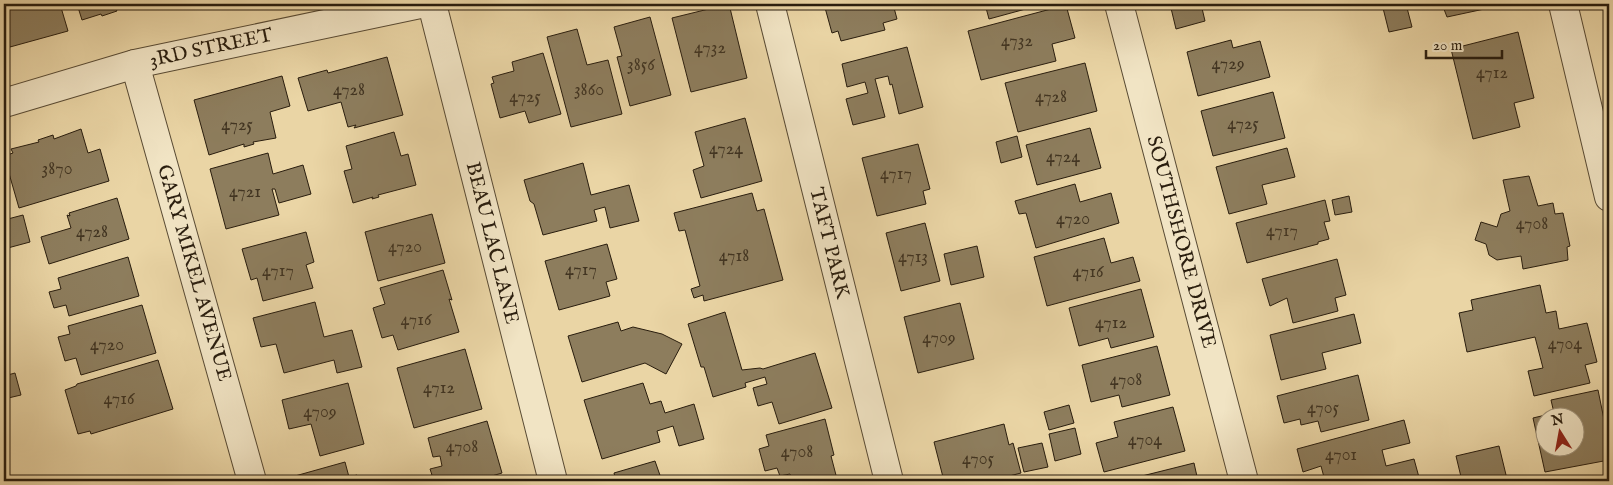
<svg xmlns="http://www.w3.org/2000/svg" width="1613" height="485" viewBox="0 0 1613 485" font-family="'IM FELL English',serif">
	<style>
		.building { fill: #8d7d5d; stroke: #291d0e; fill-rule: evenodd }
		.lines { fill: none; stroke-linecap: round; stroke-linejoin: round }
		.minor-casing { stroke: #594b34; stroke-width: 30 }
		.minor { stroke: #f1e4c4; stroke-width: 28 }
		.labels { text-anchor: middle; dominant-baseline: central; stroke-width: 4.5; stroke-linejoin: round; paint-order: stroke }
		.number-label { font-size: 18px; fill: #423522 }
		.street-label { font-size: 20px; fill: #291d0e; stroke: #f1e4c4 }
	</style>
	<rect width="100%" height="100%" fill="#ead5a5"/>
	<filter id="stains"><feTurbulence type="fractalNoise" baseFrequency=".004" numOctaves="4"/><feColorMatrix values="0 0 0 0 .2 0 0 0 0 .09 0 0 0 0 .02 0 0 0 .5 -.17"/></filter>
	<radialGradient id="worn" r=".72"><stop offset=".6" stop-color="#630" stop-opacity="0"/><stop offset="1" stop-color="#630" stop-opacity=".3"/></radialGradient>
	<g class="building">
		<path d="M 4,4 L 60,4 L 68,31 L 10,47 L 4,25 Z"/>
		<path d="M 77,4 L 134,4 L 116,9 L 117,11 L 102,16 L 101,14 L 82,20 Z"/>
		<path d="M 729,4 L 747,78 L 691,92 L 672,18 Z"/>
		<path d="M 824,4 L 893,4 L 897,19 L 883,23 L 885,30 L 841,41 L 838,31 L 832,33 Z"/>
		<path d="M 985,4 L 1044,4 L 989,19 Z"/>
		<path d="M 1170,4 L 1201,4 L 1205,21 L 1176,29 Z"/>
		<path d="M 1398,4 L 1406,4 L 1412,27 L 1389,32 L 1383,8 Z"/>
		<path d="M 1442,4 L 1488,4 L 1489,8 L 1447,17 Z"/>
		<path d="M 1066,5 L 1075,38 L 1052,44 L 1056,61 L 981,80 L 968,31 Z"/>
		<path d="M 650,17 L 671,95 L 630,106 L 617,57 L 622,56 L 614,27 Z"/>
		<path d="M 577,29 L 587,65 L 608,60 L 622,114 L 571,127 L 547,37 Z"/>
		<path d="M 1518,32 L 1534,98 L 1514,103 L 1520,127 L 1473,139 L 1451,49 Z"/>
		<path d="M 1231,40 L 1233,48 L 1260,41 L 1270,77 L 1198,96 L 1187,52 Z"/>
		<path d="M 907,47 L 923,107 L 899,114 L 892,84 L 890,85 L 888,76 L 875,79 L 885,117 L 853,125 L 846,99 L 868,93 L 865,82 L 847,87 L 842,64 Z"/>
		<path d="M 543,53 L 561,114 L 529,123 L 525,111 L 500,118 L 491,84 L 494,83 L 492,77 L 514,71 L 512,62 Z"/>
		<path d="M 387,57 L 403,115 L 354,128 L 356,125 L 348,127 L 341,102 L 308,111 L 298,78 L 327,70 L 328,73 Z"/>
		<path d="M 1085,63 L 1097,111 L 1018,132 L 1005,83 Z"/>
		<path d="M 282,76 L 290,106 L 270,112 L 276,138 L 253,142 L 254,144 L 244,147 L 244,144 L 209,155 L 194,100 Z"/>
		<path d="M 1273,92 L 1285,138 L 1213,156 L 1201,111 Z"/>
		<path d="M 745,118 L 762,181 L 701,198 L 693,170 L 704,166 L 695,132 Z"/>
		<path d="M 1090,128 L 1101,168 L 1037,185 L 1026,145 Z"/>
		<path d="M 81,129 L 88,153 L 100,149 L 109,181 L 19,208 L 4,156 L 13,153 L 11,149 L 39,142 L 38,140 L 53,135 L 54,139 Z"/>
		<path d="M 394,132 L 401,156 L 408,154 L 416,185 L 378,195 L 379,197 L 372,199 L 373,197 L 353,203 L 344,171 L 352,169 L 346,146 Z"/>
		<path d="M 1017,136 L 1022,157 L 1001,163 L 996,142 Z"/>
		<path d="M 918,144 L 930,189 L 923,191 L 926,204 L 877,216 L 862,158 Z"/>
		<path d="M 1287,148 L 1295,177 L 1262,185 L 1267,204 L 1229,214 L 1216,167 Z"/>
		<path d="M 268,153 L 273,174 L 303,165 L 311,194 L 279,203 L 275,189 L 272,189 L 279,215 L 226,229 L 210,169 Z"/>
		<path d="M 583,163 L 591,195 L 629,185 L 639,221 L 610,228 L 605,207 L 594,210 L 597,221 L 543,235 L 534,204 L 530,201 L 524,180 Z"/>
		<path d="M 1529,176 L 1538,206 L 1553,203 L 1555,214 L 1563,213 L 1570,246 L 1567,247 L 1568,260 L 1523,269 L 1521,256 L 1497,260 L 1489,255 L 1486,244 L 1475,240 L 1481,222 L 1497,227 L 1501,214 L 1510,211 L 1503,180 Z"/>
		<path d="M 1075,184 L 1080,202 L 1111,193 L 1119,223 L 1036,248 L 1026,213 L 1019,214 L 1015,201 Z"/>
		<path d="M 752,193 L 757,211 L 764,209 L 783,280 L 704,301 L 703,295 L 694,298 L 691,289 L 700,286 L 685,230 L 679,231 L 674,213 Z"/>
		<path d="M 1349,196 L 1352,212 L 1335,215 L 1332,200 Z"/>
		<path d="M 117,198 L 129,239 L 49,264 L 41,237 L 71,228 L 67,215 L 70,216 L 69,213 Z"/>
		<path d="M 1325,200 L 1330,221 L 1324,222 L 1329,239 L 1318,242 L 1318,244 L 1247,263 L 1236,223 Z"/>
		<path d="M 432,214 L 445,263 L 378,281 L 365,232 Z"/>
		<path d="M 23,215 L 30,242 L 4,249 L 4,220 Z"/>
		<path d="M 925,223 L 940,281 L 901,291 L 886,233 Z"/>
		<path d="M 306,232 L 314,262 L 306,265 L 313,288 L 263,301 L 257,278 L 251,280 L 242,249 Z"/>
		<path d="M 1104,238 L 1111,263 L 1133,257 L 1140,281 L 1047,306 L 1034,257 Z"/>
		<path d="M 607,244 L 617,279 L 606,282 L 610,296 L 559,310 L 545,261 Z"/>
		<path d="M 977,246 L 984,277 L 951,285 L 944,254 Z"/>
		<path d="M 128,257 L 139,296 L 69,316 L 66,305 L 54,308 L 49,292 L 61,289 L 58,278 Z"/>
		<path d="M 1337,259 L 1346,295 L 1335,298 L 1338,311 L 1293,323 L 1287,298 L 1270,306 L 1262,279 Z"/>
		<path d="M 443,270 L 452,300 L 449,299 L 459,332 L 398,350 L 393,335 L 382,338 L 373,308 L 385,304 L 380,288 Z"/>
		<path d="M 1540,285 L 1546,313 L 1556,311 L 1559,329 L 1587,323 L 1597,362 L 1585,365 L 1590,383 L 1534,396 L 1528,371 L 1543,368 L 1535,337 L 1467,352 L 1459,313 L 1473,310 L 1471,300 Z"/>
		<path d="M 1141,289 L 1154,337 L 1111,348 L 1108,338 L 1079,346 L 1069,308 Z"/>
		<path d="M 315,302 L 324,337 L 352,330 L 362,367 L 337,373 L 334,360 L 284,373 L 276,344 L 261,347 L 253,318 Z"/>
		<path d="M 960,303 L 974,359 L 918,373 L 904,317 Z"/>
		<path d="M 142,305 L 156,353 L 81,375 L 76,358 L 65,361 L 58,337 L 70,334 L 68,326 Z"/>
		<path d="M 725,312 L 742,370 L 760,368 L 763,369 L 815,353 L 832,408 L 779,424 L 772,402 L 758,406 L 753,388 L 767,384 L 765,377 L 745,383 L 746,387 L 713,397 L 704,367 L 701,367 L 688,324 Z"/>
		<path d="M 1354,314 L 1361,343 L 1322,353 L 1326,369 L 1281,380 L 1270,335 Z"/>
		<path d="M 618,322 L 621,331 L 633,327 L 662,334 L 682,344 L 666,374 L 645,363 L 582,382 L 568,336 Z"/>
		<path d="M 1157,346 L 1170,395 L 1122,407 L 1119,395 L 1091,402 L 1082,365 Z"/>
		<path d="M 465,349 L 482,409 L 414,428 L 397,368 Z"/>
		<path d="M 158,360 L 173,409 L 91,434 L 90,431 L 78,434 L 65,390 L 76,386 L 77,384 Z"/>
		<path d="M 15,373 L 21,395 L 4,399 L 4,376 Z"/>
		<path d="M 1358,375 L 1369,420 L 1321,432 L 1318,421 L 1301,425 L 1300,419 L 1284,423 L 1277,396 Z"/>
		<path d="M 348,383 L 364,444 L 320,456 L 311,424 L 289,429 L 282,400 Z"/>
		<path d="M 643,383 L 650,404 L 661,401 L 665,413 L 694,404 L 704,439 L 679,446 L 673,426 L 657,431 L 660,442 L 602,459 L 584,400 Z"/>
		<path d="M 1598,390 L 1609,444 L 1609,460 L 1545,472 L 1533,418 L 1554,413 L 1551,400 ZM 1546,418 L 1576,418 L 1576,448 L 1546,448 Z"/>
		<path d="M 1069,405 L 1074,423 L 1049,430 L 1044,412 Z"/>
		<path d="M 1173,407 L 1185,451 L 1104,472 L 1096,443 L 1118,437 L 1114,422 Z"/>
		<path d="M 825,419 L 834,455 L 831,456 L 837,479 L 827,481 L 792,481 L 790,474 L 780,476 L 777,468 L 765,471 L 759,449 L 769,446 L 766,435 Z"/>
		<path d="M 1404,420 L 1410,443 L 1382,450 L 1386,466 L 1414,459 L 1420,481 L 1325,481 L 1321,466 L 1303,472 L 1297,449 Z"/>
		<path d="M 487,421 L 502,473 L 475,481 L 411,481 L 432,475 L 430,469 L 442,466 L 440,456 L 433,457 L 428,438 Z"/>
		<path d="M 1004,424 L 1009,445 L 1013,443 L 1021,473 L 990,481 L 944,481 L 934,442 Z"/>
		<path d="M 1075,428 L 1081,454 L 1055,461 L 1049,434 Z"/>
		<path d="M 1042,443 L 1048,467 L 1024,472 L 1018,448 Z"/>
		<path d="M 1499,446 L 1507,479 L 1494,481 L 1462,481 L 1456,456 Z"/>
		<path d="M 655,461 L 662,481 L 616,481 L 614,473 Z"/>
		<path d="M 345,462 L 349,477 L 357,475 L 359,481 L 297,481 L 295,476 Z"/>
		<path d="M 1194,463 L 1198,481 L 1139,481 L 1138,477 Z"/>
	</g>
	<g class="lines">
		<defs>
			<g id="minor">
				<path d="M 432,4 L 553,481"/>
				<path d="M 770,4 L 889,481"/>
				<path d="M 1119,4 L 1244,481"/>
				<path d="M 1563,4 L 1609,197"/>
				<path d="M 135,64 L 252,481"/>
				<path d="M 4,103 L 135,64 L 420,4"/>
			</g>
		</defs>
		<use href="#minor" class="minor-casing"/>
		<use href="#minor" class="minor"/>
	</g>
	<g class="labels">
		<g class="number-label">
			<text x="1017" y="41">4732</text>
			<text x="710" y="48">4732</text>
			<text x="1228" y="64">4729</text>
			<text x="641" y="65">3856</text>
			<text x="1492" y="73">4712</text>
			<text x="349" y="90">4728</text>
			<text x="589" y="90">3860</text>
			<text x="525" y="97">4725</text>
			<text x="1051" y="97">4728</text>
			<text x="1243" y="124">4725</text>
			<text x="237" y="125">4725</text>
			<text x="726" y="149">4724</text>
			<text x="1063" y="157">4724</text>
			<text x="57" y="169">3870</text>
			<text x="896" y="174">4717</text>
			<text x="245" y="192">4721</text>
			<text x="1073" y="219">4720</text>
			<text x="1532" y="224">4708</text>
			<text x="1282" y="231">4717</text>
			<text x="92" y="232">4728</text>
			<text x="405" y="247">4720</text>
			<text x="734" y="256">4718</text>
			<text x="913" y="257">4713</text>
			<text x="581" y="270">4717</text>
			<text x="278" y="271">4717</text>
			<text x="1088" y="272">4716</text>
			<text x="416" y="320">4716</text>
			<text x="1111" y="323">4712</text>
			<text x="939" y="338">4709</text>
			<text x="1565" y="344">4704</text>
			<text x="107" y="345">4720</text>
			<text x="1126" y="380">4708</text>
			<text x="439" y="388">4712</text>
			<text x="119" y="399">4716</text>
			<text x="1323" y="408">4705</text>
			<text x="320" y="412">4709</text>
			<text x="1145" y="440">4704</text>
			<text x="462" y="447">4708</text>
			<text x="797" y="452">4708</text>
			<text x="1341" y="455">4701</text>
			<text x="978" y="459">4705</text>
		</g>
		<g class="street-label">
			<text transform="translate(211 48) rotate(-12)">3RD STREET</text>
			<text transform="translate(1181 242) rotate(75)">SOUTHSHORE DRIVE</text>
			<text transform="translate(492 243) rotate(76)">BEAU LAC LANE</text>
			<text transform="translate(829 243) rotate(76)">TAFT PARK</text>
			<text transform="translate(194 273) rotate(74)">GARY MIKEL AVENUE</text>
		</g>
	</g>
	<rect width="1613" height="485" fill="none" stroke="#ead5a5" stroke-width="20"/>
	<rect x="5" y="5" width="1603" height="475" fill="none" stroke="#291d0e" stroke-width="2.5"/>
	<rect x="10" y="10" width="1593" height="465" fill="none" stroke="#291d0e"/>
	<g transform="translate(1560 432) rotate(349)"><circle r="24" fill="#f1e4c4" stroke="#a1947b"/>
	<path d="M0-4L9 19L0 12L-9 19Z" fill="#8f2418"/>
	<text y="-8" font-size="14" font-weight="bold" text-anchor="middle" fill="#291d0e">N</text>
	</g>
	<path d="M1426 50v8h76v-8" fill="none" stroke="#291d0e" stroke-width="2.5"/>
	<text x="1433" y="50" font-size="15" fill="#291d0e" stroke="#f1e4c4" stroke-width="4" paint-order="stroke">20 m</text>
	<rect width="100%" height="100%" filter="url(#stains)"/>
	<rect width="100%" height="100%" fill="url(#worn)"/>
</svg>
